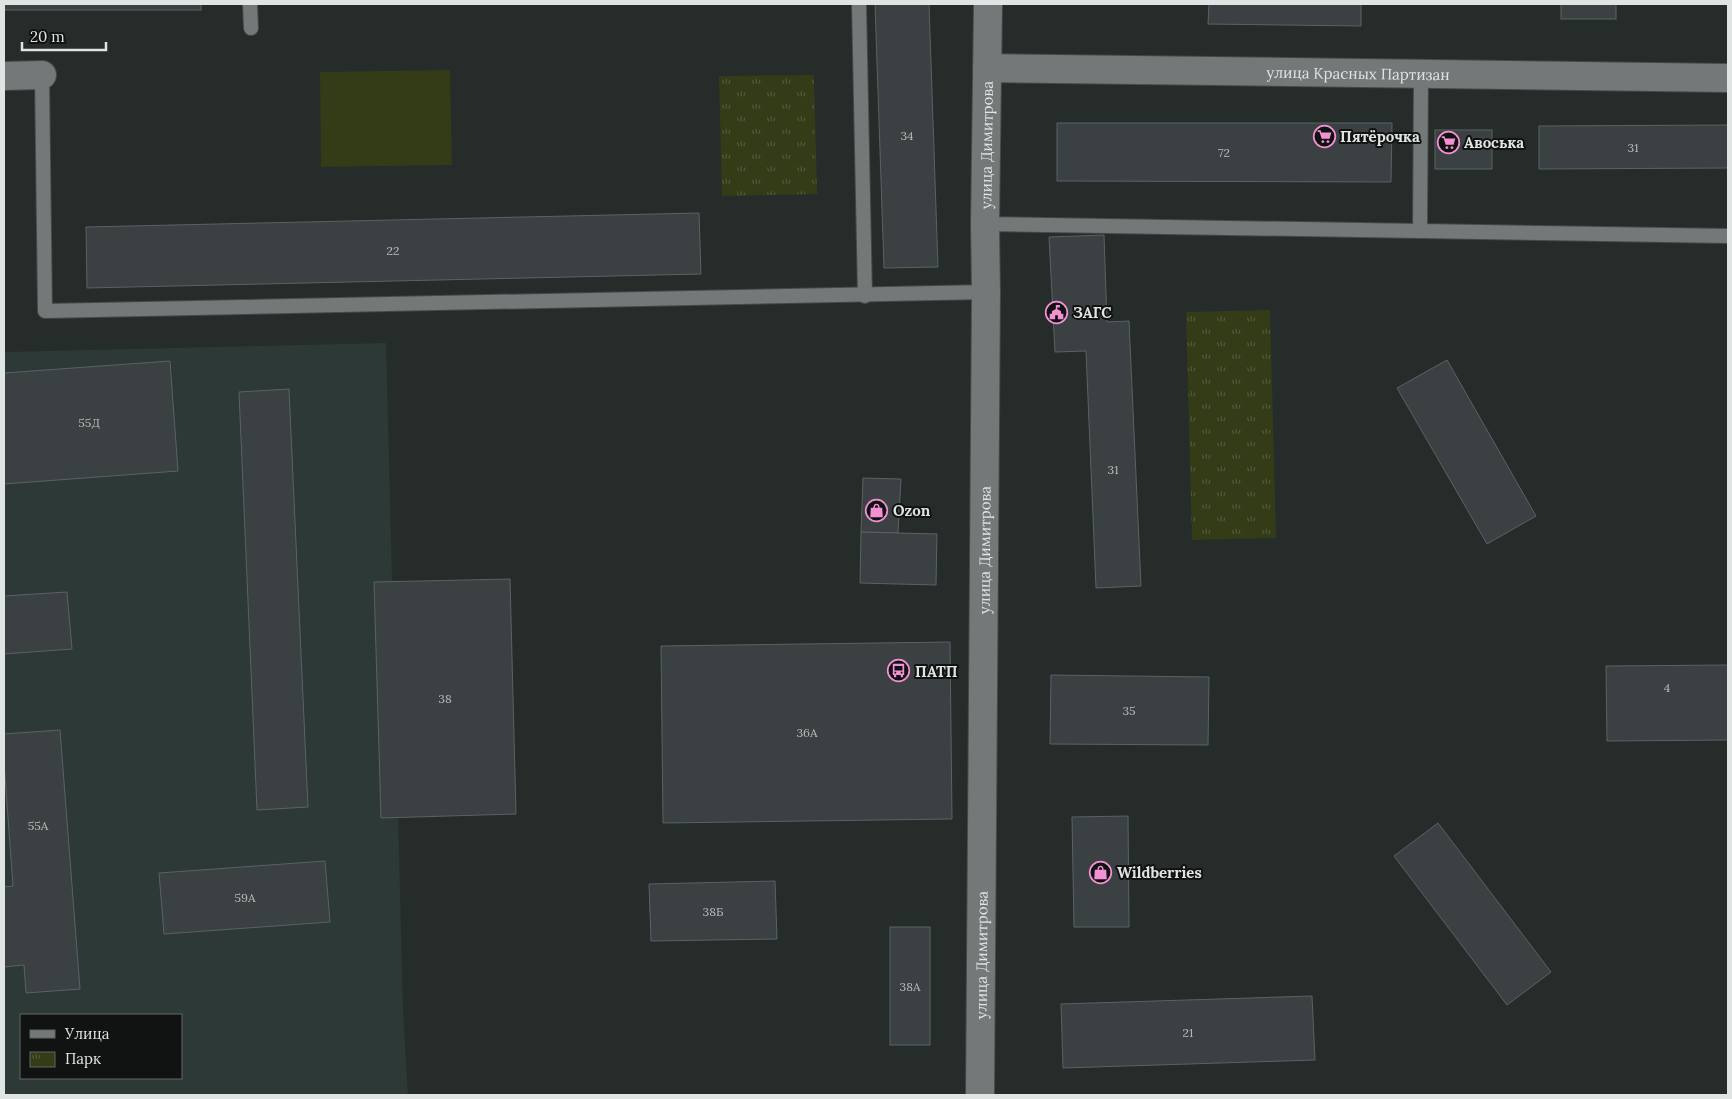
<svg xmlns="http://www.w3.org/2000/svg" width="1732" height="1099" viewBox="0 0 1732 1099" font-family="Lora,serif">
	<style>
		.built { fill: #2c3937; fill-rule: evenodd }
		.park { fill: url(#park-tufts) }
		.pitch { fill: #343b17 }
		.building { fill: #3b4143; stroke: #5b6264 }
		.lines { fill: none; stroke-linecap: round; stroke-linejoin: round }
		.service-casing { stroke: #454a49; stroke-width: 16 }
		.minor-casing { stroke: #454a49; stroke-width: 30 }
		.service { stroke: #727978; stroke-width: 14 }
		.minor { stroke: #727978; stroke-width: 28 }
		.labels { text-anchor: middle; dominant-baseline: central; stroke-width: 4; stroke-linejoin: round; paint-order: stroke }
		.number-label { font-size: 12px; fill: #b7bbbb }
		.street-label { font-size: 15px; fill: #e0e4e3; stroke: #111313 }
		.poi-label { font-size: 15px; font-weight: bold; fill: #e0e4e3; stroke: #111313; text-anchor: start }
	</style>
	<defs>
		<pattern id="park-tufts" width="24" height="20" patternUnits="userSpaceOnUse" patternTransform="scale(1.25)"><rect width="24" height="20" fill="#343b17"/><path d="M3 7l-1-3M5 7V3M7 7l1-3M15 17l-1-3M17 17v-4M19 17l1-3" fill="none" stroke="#515739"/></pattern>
	</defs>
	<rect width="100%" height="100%" fill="#252c2a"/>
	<path class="built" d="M 386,343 L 403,1008 L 408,1095 L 4,1095 L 4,352 ZM 21,1015 L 181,1015 L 181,1078 L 21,1078 Z"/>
	<g class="park">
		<path d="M 814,75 L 817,194 L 722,196 L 719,76 Z"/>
		<path d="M 1270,310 L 1276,538 L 1192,540 L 1186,312 Z"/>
	</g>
	<path class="pitch" d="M 450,70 L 452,165 L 321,167 L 320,72 Z"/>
	<g class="building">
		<rect x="4" y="4" width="197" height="6"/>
		<path d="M 875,4 L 929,4 L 938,267 L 884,268 Z"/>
		<path d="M 1209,4 L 1361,4 L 1361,26 L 1208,24 Z"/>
		<rect x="1561" y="4" width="55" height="15"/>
		<path d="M 1057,123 L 1392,123 L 1391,182 L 1057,181 Z"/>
		<path d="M 1728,125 L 1728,168 L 1539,169 L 1539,126 Z"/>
		<rect x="1435" y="130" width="57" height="39"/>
		<path d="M 699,213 L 701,274 L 87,288 L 86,227 Z"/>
		<path d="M 1104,235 L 1107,322 L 1129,321 L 1141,586 L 1096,588 L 1086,351 L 1055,352 L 1049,237 Z"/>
		<path d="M 1447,360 L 1536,516 L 1487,544 L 1397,388 Z"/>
		<path d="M 170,361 L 178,471 L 4,484 L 4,373 Z"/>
		<path d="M 289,389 L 308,807 L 257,810 L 239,392 Z"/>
		<path d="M 863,478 L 901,479 L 898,533 L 861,532 Z"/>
		<path d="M 861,532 L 937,534 L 936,585 L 860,583 Z"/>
		<path d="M 510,579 L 516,814 L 381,818 L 374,582 Z"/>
		<path d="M 67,592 L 72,649 L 4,654 L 4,596 Z"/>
		<path d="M 950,642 L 952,819 L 663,823 L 661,646 Z"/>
		<path d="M 1728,665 L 1728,740 L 1607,741 L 1606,666 Z"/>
		<path d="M 1051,675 L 1209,677 L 1208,745 L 1050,744 Z"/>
		<path d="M 60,730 L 80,989 L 26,993 L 24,965 L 4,967 L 4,887 L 13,886 L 4,763 L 4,734 Z"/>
		<path d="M 1128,816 L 1129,927 L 1074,927 L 1072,817 Z"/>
		<path d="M 1438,823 L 1551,972 L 1507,1005 L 1394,856 Z"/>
		<path d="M 325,861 L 330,922 L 164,934 L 159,873 Z"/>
		<path d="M 775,881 L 777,939 L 651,941 L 649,884 Z"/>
		<rect x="890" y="927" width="40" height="118"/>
		<path d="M 1312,996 L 1315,1060 L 1063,1068 L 1061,1004 Z"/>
	</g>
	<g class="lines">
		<defs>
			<g id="service">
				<path d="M 250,4 L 251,28"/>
				<path d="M 859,4 L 865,296"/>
				<path d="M 42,75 L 45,311 L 986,292"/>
				<path d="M 985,224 L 1728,236"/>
				<path d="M 1420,231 L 1421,74"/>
			</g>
			<g id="minor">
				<path id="s1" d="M 987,68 L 1728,78"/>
				<path d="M 4,76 L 42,75"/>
				<path id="s2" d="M 980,1095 L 986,292 L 985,224 L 988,4"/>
			</g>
		</defs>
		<use href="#service" class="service-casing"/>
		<use href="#minor" class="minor-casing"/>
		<use href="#service" class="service"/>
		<use href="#minor" class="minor"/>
	</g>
	<defs>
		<symbol id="supermarket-ring" viewBox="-11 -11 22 22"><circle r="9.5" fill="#111313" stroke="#f491d4" stroke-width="1.5"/><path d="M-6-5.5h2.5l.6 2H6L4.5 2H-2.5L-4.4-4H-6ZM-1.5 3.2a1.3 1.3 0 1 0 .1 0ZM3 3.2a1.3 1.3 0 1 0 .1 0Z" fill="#f491d4"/></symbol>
		<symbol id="civic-ring" viewBox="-11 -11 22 22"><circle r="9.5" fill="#111313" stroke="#f491d4" stroke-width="1.5"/><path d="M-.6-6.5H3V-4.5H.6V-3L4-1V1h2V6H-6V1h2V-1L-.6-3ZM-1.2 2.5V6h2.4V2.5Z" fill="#f491d4"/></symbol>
		<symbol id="shop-ring" viewBox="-11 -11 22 22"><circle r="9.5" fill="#111313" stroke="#f491d4" stroke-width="1.5"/><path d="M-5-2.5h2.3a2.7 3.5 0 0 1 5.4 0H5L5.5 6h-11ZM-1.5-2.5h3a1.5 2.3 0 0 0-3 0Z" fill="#f491d4"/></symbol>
		<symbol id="bus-ring" viewBox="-11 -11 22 22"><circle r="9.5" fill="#111313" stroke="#f491d4" stroke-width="1.5"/><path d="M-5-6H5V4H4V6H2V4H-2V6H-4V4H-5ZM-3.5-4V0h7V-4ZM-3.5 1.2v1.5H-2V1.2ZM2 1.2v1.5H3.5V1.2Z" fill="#f491d4"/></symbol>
	</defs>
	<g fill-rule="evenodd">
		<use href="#supermarket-ring" x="1312" y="124" width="25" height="25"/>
		<use href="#supermarket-ring" x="1436" y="130" width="25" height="25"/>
		<use href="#civic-ring" x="1044" y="300" width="25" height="25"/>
		<use href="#shop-ring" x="864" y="498" width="25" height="25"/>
		<use href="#bus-ring" x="886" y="658" width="25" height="25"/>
		<use href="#shop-ring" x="1088" y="860" width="25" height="25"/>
	</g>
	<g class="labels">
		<g class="number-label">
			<text x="907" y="135">34</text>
			<text x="1633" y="147">31</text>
			<text x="1224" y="152">72</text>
			<text x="393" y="250">22</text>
			<text x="89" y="422">55Д</text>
			<text x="1113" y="469">31</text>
			<text x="1667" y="687">4</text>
			<text x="445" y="698">38</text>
			<text x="1129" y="710">35</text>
			<text x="807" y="732">36А</text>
			<text x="38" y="825">55А</text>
			<text x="245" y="897">59А</text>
			<text x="713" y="911">38Б</text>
			<text x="910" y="986">38А</text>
			<text x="1188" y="1032">21</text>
		</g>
		<g class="street-label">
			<text stroke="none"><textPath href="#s1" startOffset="371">улица Красных Партизан</textPath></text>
			<text stroke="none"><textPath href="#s2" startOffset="950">улица Димитрова</textPath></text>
			<text stroke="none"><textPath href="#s2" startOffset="545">улица Димитрова</textPath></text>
			<text stroke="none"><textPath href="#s2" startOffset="140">улица Димитрова</textPath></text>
		</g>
		<g class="poi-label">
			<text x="1340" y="136">Пятёрочка</text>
			<text x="1464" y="142">Авоська</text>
			<text x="1073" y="312">ЗАГС</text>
			<text x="893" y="510">Ozon</text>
			<text x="915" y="671">ПАТП</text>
			<text x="1117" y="872">Wildberries</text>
		</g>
	</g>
	<rect width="1732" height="1099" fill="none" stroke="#e0e4e3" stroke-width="10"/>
	<rect x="20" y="1014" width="162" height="65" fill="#111313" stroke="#646766"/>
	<rect x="30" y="1030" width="25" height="8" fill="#727978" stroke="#646766"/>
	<text x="65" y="1039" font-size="15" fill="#e0e4e3">Улица</text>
	<rect x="30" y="1052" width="25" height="15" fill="url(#park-tufts)" stroke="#646766"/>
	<text x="65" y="1064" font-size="15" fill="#e0e4e3">Парк</text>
	<path d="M22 42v8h84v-8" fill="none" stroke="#e0e4e3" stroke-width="2.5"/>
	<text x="30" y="42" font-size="15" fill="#e0e4e3" stroke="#111313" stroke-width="4" paint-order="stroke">20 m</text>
</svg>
